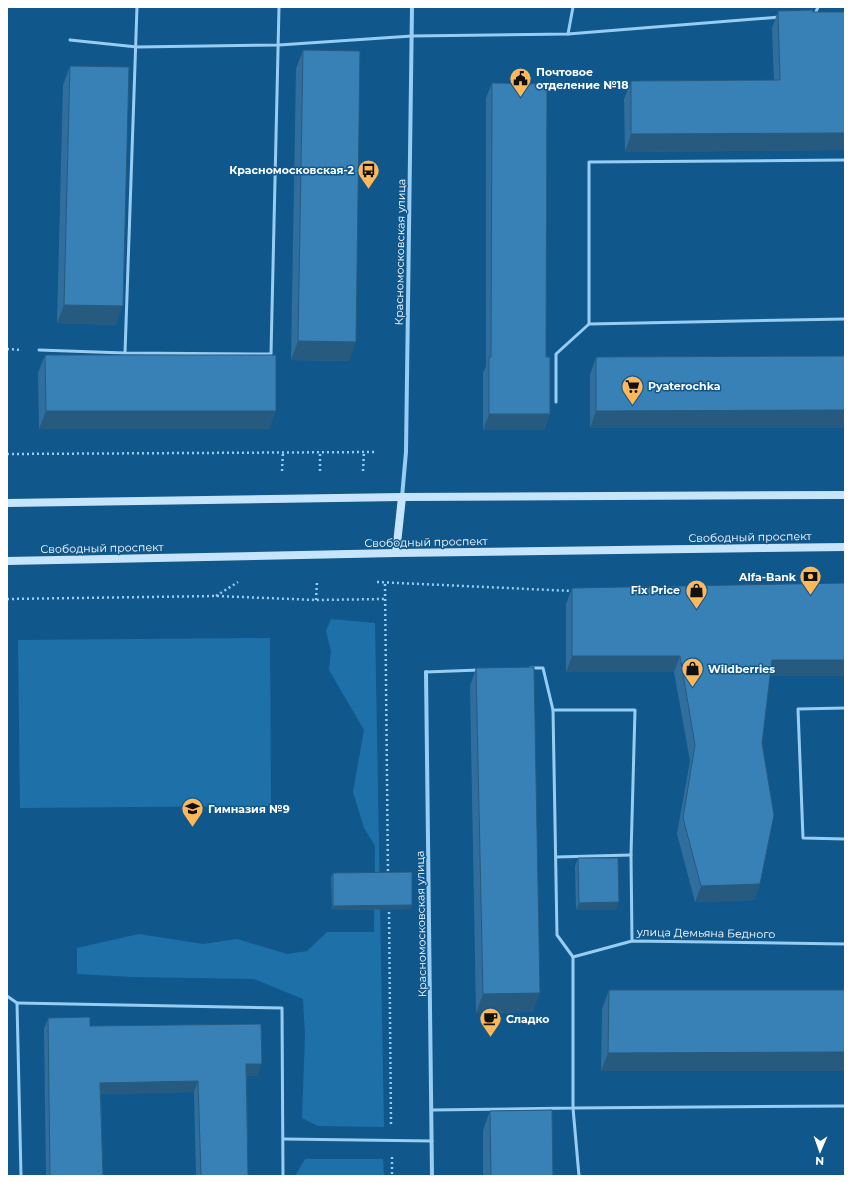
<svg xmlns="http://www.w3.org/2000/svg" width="852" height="1183" viewBox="0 0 852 1183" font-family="Montserrat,sans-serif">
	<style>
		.green { fill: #1e70a9 }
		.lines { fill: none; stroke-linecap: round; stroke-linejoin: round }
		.path { stroke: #97cdf2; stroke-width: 2.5; stroke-dasharray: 2 3; stroke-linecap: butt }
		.lane { stroke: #97cdf2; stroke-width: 3 }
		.street { stroke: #97cdf2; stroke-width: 4 }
		.secondary { stroke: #c6e5fc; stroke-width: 8 }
		.wall { fill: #306f9d }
		.shaded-wall { fill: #275a7f }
		.building { fill: #3881b6; stroke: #275a7f }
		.labels { text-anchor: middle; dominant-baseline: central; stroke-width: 3; stroke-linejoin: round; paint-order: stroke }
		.poi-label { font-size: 11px; font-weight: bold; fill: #fff; stroke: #10578c; text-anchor: start }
		.street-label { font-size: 11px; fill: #fff; stroke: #10578c }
	</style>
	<rect width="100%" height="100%" fill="#10578c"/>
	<g class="green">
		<path d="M 331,619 L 375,623 L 384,1127 L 318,1126 L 302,1118 L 305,1035 L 303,999 L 254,979 L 132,977 L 77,974 L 77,948 L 139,934 L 203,944 L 237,939 L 287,954 L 307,951 L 327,932 L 374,932 L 375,846 L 364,828 L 353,792 L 364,730 L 329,670 L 331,651 L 326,631 Z"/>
		<path d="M 270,638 L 271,806 L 20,808 L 18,640 Z"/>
		<path d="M 305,1159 L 383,1159 L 384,1176 L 295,1176 Z"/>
	</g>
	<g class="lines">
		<g class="path">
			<path d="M 7,349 L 22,350"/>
			<path d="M 7,454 L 377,452"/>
			<path d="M 282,471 L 283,452"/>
			<path d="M 320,471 L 320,452"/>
			<path d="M 363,471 L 364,452"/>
			<path d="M 377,582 L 572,591"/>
			<path d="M 385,584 L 388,876"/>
			<path d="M 216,596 L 238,582"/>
			<path d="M 7,599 L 216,596 L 316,600 L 385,599"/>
			<path d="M 316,600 L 317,582"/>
			<path d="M 389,907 L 391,1124"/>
			<path d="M 392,1157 L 392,1176"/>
		</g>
		<g class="lane">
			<path d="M 815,14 L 818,7"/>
			<path d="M 568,34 L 573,7"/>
			<path d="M 70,40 L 137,47 L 279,45 L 412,36 L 568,34 L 780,17"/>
			<path d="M 589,324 L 845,319"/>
			<path d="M 39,350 L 125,353 L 271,354 L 279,7"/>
			<path d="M 125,353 L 137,7"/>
			<path d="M 556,402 L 556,354 L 589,324 L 589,162 L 845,160"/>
			<path d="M 530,668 L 543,668 L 553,710"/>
			<path d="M 426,672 L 479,670"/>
			<path d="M 845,708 L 798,709 L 803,838 L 845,839"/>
			<path d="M 556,857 L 631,855"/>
			<path d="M 573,957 L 557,935 L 553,710 L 635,710 L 631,855 L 632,941"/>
			<path d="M 573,957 L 632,941 L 845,944"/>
			<path d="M 7,996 L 17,1003 L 21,1176"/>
			<path d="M 17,1003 L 282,1008 L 283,1176"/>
			<path d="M 432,1110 L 573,1108 L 573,957"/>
			<path d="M 284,1139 L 432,1141"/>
			<path d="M 579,1176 L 573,1108 L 845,1106"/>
		</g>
		<g class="street">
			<path d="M 402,497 L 406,452 L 412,7"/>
			<path d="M 426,672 L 432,1176"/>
		</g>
		<g class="secondary">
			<path d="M 7,503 L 402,497 L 845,495"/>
			<path d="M 396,553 L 402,497"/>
			<path d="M 7,561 L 396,553 L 845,547"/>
		</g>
	</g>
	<g class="wall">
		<path d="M 778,11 L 813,12 L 845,150 L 625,152 L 624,99 L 631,81 L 774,80 L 772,28 Z"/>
		<path d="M 303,50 L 349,361 L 291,360 L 296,69 Z"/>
		<path d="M 70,66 L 116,325 L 57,323 L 63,85 Z"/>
		<path d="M 492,83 L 546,357 L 550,414 L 544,430 L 483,430 L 483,373 L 486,366 L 486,98 Z"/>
		<path d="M 45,355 L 269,429 L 39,429 L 38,373 Z"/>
		<path d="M 845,356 L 590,428 L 590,375 L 596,357 Z"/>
		<path d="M 572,588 L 770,676 L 762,743 L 755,900 L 695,902 L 677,834 L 690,761 L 674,672 L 566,672 L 566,604 Z"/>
		<path d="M 476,668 L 533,1012 L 476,1013 L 470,686 Z"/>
		<path d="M 578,858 L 616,910 L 576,910 L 575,866 Z"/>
		<path d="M 333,873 L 411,909 L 332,910 L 331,877 Z"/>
		<path d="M 609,990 L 845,990 L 845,1071 L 601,1071 L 602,1009 Z"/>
		<path d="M 48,1018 L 90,1026 L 257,1076 L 247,1076 L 248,1176 L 196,1176 L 194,1092 L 101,1094 L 103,1176 L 46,1176 L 44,1029 Z"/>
		<path d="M 490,1111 L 553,1176 L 483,1176 L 483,1130 Z"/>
	</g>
	<g class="shaded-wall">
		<path d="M 845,133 L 845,150 L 625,152 L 631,134 Z"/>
		<path d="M 64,305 L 123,306 L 116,325 L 57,323 Z"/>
		<path d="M 298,341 L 356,342 L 349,361 L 291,360 Z"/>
		<path d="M 845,410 L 845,428 L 590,428 L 596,411 Z"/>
		<path d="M 46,411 L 276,411 L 269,429 L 39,429 Z"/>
		<path d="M 489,414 L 550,414 L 544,430 L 483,430 Z"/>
		<path d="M 572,656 L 680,656 L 674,672 L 566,672 Z"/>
		<path d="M 772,660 L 845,660 L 845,676 L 766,676 Z"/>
		<path d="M 760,884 L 755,900 L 695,902 L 701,886 Z"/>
		<path d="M 619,902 L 616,910 L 576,910 L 579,903 Z"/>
		<path d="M 412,905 L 411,909 L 332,910 L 333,906 Z"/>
		<path d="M 540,993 L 533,1012 L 476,1013 L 483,994 Z"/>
		<path d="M 845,1052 L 845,1071 L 601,1071 L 608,1053 Z"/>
		<path d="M 246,1064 L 262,1064 L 257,1076 L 242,1076 Z"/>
		<path d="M 198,1081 L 194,1092 L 96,1094 L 100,1083 Z"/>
	</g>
	<g class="building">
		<path d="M 813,10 L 813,12 L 845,12 L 845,133 L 631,134 L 631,81 L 780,80 L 778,11 Z"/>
		<path d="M 303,50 L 360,51 L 356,342 L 298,341 Z"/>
		<path d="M 70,66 L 129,67 L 123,306 L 64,305 Z"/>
		<path d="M 492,83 L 547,84 L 546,357 L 550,357 L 550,414 L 489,414 L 489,357 L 491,357 Z"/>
		<path d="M 45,355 L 276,355 L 276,411 L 46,411 Z"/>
		<path d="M 845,356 L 845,410 L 596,411 L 596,357 Z"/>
		<path d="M 845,583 L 845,660 L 772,660 L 762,743 L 774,815 L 760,884 L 701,886 L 683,818 L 695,745 L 680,656 L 572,656 L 572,588 Z"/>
		<path d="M 534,667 L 540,993 L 483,994 L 476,668 Z"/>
		<path d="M 578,858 L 618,858 L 619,902 L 579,903 Z"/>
		<path d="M 412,872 L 412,905 L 333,906 L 333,873 Z"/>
		<path d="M 609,990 L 845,990 L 845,1052 L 608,1053 Z"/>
		<path d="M 90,1017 L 90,1026 L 261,1024 L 262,1064 L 246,1064 L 248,1176 L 201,1176 L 198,1081 L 100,1083 L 103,1176 L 50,1176 L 48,1018 Z"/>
		<path d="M 552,1110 L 553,1176 L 491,1176 L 490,1111 Z"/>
	</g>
	<defs>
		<symbol id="civic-pin" viewBox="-11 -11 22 30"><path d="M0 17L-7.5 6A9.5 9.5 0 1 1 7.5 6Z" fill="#ffb858" stroke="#10578c"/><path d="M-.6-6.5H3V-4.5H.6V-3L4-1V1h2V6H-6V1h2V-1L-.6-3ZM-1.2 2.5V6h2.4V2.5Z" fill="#111"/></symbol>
		<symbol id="bus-pin" viewBox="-11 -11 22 30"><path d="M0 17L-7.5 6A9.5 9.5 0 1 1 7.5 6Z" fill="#ffb858" stroke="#10578c"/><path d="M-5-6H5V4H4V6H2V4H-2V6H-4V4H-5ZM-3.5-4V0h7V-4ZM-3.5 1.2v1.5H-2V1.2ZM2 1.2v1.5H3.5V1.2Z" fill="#111"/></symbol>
		<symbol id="supermarket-pin" viewBox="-11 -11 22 30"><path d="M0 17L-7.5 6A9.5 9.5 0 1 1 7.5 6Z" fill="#ffb858" stroke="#10578c"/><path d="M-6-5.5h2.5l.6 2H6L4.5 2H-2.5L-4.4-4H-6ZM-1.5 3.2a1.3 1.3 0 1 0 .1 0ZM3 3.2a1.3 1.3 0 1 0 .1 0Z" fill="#111"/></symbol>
		<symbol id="bank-pin" viewBox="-11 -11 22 30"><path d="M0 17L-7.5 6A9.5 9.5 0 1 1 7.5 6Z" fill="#ffb858" stroke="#10578c"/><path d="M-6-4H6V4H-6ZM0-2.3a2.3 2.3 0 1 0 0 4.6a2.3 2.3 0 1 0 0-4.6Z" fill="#111"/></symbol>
		<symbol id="shop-pin" viewBox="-11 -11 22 30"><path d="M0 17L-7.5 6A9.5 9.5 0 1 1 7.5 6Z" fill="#ffb858" stroke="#10578c"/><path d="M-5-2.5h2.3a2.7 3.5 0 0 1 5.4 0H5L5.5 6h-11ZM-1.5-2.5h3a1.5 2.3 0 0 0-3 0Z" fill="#111"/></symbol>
		<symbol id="school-pin" viewBox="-11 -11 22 30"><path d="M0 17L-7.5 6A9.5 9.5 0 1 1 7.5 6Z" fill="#ffb858" stroke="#10578c"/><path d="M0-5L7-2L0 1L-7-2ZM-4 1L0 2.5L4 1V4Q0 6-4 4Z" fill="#111"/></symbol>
		<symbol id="cafe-pin" viewBox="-11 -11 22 30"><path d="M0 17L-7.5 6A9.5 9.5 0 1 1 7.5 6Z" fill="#ffb858" stroke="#10578c"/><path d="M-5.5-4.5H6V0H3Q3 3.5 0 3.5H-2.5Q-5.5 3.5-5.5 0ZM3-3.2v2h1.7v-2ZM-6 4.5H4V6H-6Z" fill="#111"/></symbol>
	</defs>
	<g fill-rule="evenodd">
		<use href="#civic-pin" x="508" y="66" width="25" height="34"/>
		<use href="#bus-pin" x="356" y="158" width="25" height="34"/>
		<use href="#supermarket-pin" x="620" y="374" width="25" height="34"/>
		<use href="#bank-pin" x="798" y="564" width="25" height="34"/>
		<use href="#shop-pin" x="684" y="578" width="25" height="34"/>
		<use href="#shop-pin" x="680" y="656" width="25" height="34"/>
		<use href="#school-pin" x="180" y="796" width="25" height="34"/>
		<use href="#cafe-pin" x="478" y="1006" width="25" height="34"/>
	</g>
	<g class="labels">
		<g class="poi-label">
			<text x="536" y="72">Почтовое<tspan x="536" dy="13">отделение №18</tspan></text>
			<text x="354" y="170" text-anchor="end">Красномосковская-2</text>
			<text x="648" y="386">Pyaterochka</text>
			<text x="796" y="577" text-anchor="end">Alfa-Bank</text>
			<text x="680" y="590" text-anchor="end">Fix Price</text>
			<text x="708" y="669">Wildberries</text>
			<text x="208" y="809">Гимназия №9</text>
			<text x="506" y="1019">Сладко</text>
		</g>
		<g class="street-label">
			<text transform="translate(400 252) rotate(-89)">Красномосковская улица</text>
			<text transform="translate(750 537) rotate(-1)">Свободный проспект</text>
			<text transform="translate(426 542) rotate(-1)">Свободный проспект</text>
			<text transform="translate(102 548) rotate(-1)">Свободный проспект</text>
			<text transform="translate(421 924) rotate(-91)">Красномосковская улица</text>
			<text transform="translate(706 933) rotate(1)">улица Демьяна Бедного</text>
		</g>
	</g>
	<rect width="852" height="1183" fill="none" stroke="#ffffff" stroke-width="16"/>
	<g transform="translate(820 1151) rotate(182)" stroke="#10578c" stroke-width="3" paint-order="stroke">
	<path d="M0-3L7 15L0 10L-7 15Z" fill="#ffffff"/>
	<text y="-6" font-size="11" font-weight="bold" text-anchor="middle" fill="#ffffff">N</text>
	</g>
</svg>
